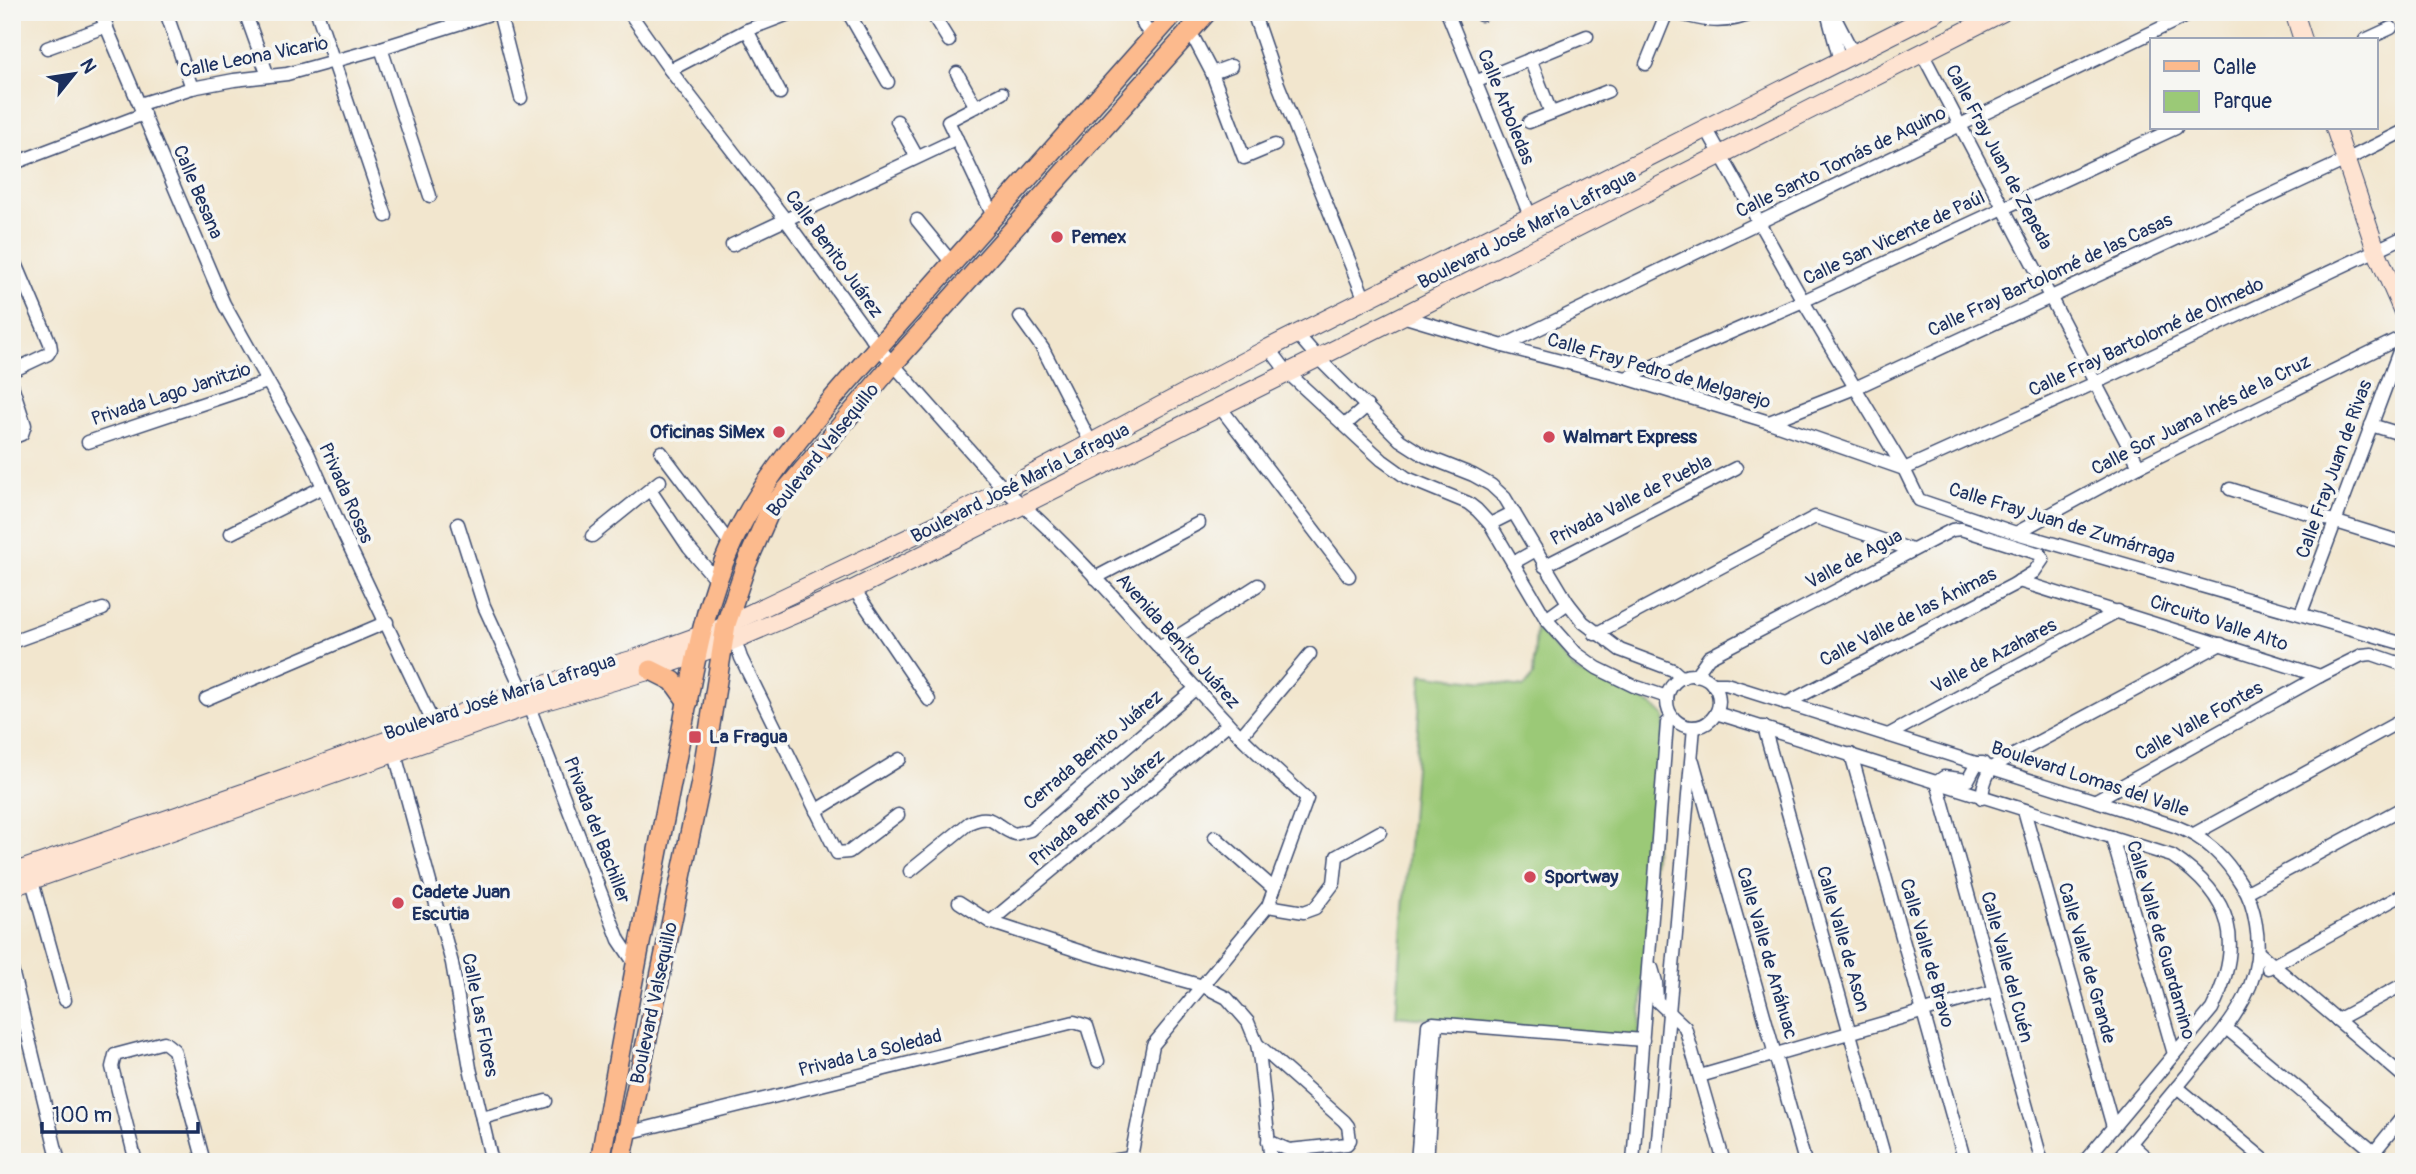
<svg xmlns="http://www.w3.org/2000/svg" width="2416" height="1174" viewBox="0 0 2416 1174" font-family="Pangolin,sans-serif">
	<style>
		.green { fill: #9bc977; stroke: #5b7c6a; stroke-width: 2 }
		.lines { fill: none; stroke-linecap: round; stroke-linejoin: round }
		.street-casing { stroke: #3b4a6f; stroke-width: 15 }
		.secondary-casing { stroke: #3b4a6f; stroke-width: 20 }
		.primary-casing { stroke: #3b4a6f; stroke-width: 22 }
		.street { stroke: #fff; stroke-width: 12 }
		.secondary { stroke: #fee3d1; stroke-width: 18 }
		.primary { stroke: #fcba8d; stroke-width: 19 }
		.poi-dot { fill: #d1495b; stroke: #f6f6f2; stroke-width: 2.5 }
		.labels { text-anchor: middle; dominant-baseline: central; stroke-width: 7; stroke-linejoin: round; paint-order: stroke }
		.street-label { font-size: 19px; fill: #1b2f5e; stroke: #f6f6f2 }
		.poi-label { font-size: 19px; font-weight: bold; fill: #1b2f5e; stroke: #f6f6f2; text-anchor: start }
	</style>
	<rect width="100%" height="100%" fill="#f6f6f2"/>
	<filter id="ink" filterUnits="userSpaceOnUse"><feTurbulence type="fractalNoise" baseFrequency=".0143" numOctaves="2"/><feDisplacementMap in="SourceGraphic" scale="14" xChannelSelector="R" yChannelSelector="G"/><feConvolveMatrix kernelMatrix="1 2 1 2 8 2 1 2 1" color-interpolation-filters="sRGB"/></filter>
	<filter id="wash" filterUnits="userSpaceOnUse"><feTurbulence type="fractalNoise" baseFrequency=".00686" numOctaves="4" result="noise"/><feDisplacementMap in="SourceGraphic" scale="28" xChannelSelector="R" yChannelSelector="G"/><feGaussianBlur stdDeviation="1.57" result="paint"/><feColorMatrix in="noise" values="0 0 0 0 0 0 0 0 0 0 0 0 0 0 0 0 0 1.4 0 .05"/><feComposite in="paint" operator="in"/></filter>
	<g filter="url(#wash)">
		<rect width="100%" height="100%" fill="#f2e6ce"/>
		<path class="green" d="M 1536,628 L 1577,672 L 1651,704 L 1665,717 L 1639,1038 L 1396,1016 L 1422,674 L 1524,687 L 1533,676 Z"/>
	</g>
	<g filter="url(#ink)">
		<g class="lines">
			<defs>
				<g id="street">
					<path d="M 100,12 L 224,304 L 308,453 L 344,535 L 437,731"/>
					<path d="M 166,12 L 192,88"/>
					<path d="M 245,12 L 268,76"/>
					<path d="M 317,12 L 386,216"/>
					<path d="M 499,12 L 521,98"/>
					<path d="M 629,12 L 670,70 L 785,219 L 878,347 L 1004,489 C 1086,558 1153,644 1226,721 C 1251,749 1280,773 1307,799 L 1268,906 L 1153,1045 L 1130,1162"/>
					<path d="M 848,12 L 888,82"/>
					<path d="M 931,12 L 949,41"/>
					<path d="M 1139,12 L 1144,26 L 1153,37"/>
					<path d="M 1253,12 L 1276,79 L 1365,300"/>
					<path d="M 1447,12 L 1530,216"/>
					<path d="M 1672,12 C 1705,21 1723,26 1756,12"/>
					<path d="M 1827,12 L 1840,61"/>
					<path d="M 1832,12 L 1850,47 L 1850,56"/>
					<path d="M 1481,15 L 1487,12"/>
					<path d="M 747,30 L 780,93"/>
					<path d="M 1190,31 L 1212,73 L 1244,158 L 1275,145"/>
					<path d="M 2365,40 L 2391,28"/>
					<path d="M 47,48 L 107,26"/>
					<path d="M 381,48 L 430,196"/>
					<path d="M 1922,53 L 2139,466"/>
					<path d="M 1530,59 L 1551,113"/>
					<path d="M 1646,64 L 1667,12"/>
					<path d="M 670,70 L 747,30 L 794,12"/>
					<path d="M 957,73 L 976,107"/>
					<path d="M 1212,73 L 1231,66"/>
					<path d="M 1475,82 L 1587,36"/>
					<path d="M 140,104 L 192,88 L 234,80 L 287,74 L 381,48 L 496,12"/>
					<path d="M 897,121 L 917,157"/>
					<path d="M 1529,122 L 1608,91"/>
					<path d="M 1706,128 L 1803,301 L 1904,469 L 1919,500 L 2016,533 L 2404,644"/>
					<path d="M 12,164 L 144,114"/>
					<path d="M 993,216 L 948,121 L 1002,93"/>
					<path d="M 917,220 L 952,263"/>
					<path d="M 732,245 L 957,139"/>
					<path d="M 12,254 L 50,343 L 51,349 L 48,354 L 12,371"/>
					<path d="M 1402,316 L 1503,346 L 1626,378 L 1769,422 L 1904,469"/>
					<path d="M 1020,317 L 1043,349 L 1091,443"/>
					<path d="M 1297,334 L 1318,358 L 1400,440 L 1425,456 L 1473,475 L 1491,485 L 1505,498 L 1568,603 L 1583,622 L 1620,650 L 1673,670 L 1682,678"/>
					<path d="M 1503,346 L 2194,12"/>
					<path d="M 1269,348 L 1288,373 L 1382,460 L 1407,478 L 1468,503 L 1477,510 L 1490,524 L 1546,619 L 1576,653 L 1597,668 L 1634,686 L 1667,697"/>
					<path d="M 1626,378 L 1803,301 L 2176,128"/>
					<path d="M 12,385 L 25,425 L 22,434 L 12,438"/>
					<path d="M 1220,407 L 1349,576"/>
					<path d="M 1769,422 L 1855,388 L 2346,160 L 2404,131"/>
					<path d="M 1345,425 L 1367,406"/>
					<path d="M 2371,425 L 2404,435"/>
					<path d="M 88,442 L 267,382"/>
					<path d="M 661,452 L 731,545"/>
					<path d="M 1904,469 L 2095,383 L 2404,237"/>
					<path d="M 2230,489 L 2404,543"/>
					<path d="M 650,490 L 689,548 L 717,581"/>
					<path d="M 458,524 L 484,606 L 523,691 L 619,940 L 635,964"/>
					<path d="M 1490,524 L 1514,512"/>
					<path d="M 231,533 L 323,487"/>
					<path d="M 2016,533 L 2139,466 L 2404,336"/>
					<path d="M 592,536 L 660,481"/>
					<path d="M 1513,563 L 1536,550"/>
					<path d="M 1544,566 L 1736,468"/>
					<path d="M 1095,578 L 1199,523"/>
					<path d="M 2019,581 L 2320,676"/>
					<path d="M 854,589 L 929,700"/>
					<path d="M 2301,613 L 2404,338"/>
					<path d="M 1546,619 L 1568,603"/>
					<path d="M 1595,634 L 1815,517 L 1912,550"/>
					<path d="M 735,640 L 741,658 L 837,853 L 849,852 L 898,815"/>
					<path d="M 12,642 L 103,609"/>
					<path d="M 1159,648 L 1258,585"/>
					<circle cx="1693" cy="701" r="26"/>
					<path d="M 1695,676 L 1709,657 L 1952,530 L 1961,529 L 2040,554 L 2043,559 L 2034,572 L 2013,585 L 1785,704"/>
					<path d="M 1712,684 L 1726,684 L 2175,826 C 2206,838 2225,857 2242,885 C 2250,897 2254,911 2256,925 C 2267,989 2225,1029 2187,1075 C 2163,1104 2139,1133 2115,1162"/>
					<path d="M 206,699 L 387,622"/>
					<path d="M 1716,713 L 2172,856 C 2233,897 2245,943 2212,1009 L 2084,1162"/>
					<path d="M 1764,727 L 1886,1162"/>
					<path d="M 1888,735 L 2118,611"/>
					<path d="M 1241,736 L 1310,654"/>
					<path d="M 395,754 L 452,963 L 470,1068 L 492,1162"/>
					<path d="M 1851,754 L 1965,1162"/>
					<path d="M 1693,761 L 1805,1162"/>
					<path d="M 1983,763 L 1977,763 L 1968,780 L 1944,777 L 1937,782 L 2042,1162"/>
					<path d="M 1982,798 C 1983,785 1986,772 1997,764 L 2221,644"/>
					<path d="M 2096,800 L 2320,676 L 2362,655 L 2372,654 L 2404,665"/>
					<path d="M 2024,810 L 2113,1127"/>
					<path d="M 816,811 L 900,759"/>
					<path d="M 2194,834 L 2404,719"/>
					<path d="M 1215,837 L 1274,889"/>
					<path d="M 2112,837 L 2174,1054"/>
					<path d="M 910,871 L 969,823 C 993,811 994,827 1015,834 L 1030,830 L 1196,688"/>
					<path d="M 32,881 L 65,1000"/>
					<path d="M 2247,892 L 2404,807"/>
					<path d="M 959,902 L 990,922 L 1088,954 L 1203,986 L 1227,998 L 1248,1022 L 1257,1044 L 1260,1061 L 1271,1162"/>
					<path d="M 1268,906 L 1304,912 L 1315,908 L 1334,883 L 1337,856 L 1380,832"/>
					<path d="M 990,922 L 1228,724"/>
					<path d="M 2258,952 L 2404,1077"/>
					<path d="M 1652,968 L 1656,982 L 1657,1001 L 1685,1027 L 1724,1162"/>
					<path d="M 2268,968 L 2404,894"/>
					<path d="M 12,970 L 59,1162"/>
					<path d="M 2337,1020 L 2404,984"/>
					<path d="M 2226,1028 L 2374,1152"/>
					<path d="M 1257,1044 L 1344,1121 L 1348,1126 L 1350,1140 L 1347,1144 L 1289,1150 L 1268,1141"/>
					<path d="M 1700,1076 L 1994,991"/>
					<path d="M 2177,1087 L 2267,1162"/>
					<path d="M 482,1118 L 546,1101"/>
					<path d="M 627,1133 L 1074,1022 L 1087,1026 L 1098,1061"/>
					<path d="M 2130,1143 L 2151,1162"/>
					<path d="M 136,1162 L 112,1067 L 115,1055 L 164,1042 L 174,1050 L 204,1162"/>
					<path d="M 1105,1162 L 1130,1158"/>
					<path d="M 1417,1162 L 1428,1025 L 1433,1023 L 1643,1040"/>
					<path d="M 1427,1162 L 1436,1024"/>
					<path d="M 1633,1162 L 1667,723 L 1673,718"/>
					<path d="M 1656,1162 L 1694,727"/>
					<path d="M 2366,1162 L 2404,1115"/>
				</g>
				<g id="secondary">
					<path d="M 2294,12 L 2303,40"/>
					<path d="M 2335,128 L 2376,250 L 2404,314"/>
					<path d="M 12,873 L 246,792 L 523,691 L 635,659 L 718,629 L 950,518 L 1269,348 L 1937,12"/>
					<path d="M 12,887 L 528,706 L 651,670 L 722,645 L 854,589 L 1402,316 L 2003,12"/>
				</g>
				<g id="primary">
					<path d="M 651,670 L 673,681 L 688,702"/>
					<path d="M 600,1162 C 623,1030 648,900 674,769 C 690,694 699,614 732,543 C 769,463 843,388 901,321 C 992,218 1083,115 1175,12"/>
					<path d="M 621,1162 L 701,782 L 726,624 L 746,565 L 771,508 L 893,364 L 1207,12"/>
				</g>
			</defs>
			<use href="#street" class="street-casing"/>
			<use href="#secondary" class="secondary-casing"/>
			<use href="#primary" class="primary-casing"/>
			<use href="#street" class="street"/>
			<use href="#secondary" class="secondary"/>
			<use href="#primary" class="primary"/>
		</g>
	</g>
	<g class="poi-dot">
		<circle cx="1057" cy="237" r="7"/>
		<circle cx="779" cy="432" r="7"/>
		<circle cx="1549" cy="437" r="7"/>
		<rect x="688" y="730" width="14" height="14" rx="3.5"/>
		<circle cx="1530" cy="877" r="7"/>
		<circle cx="398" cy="903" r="7"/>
	</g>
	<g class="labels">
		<g class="street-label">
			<text transform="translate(254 57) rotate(-11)">Calle Leona Vicario</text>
			<text transform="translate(1506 107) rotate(68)">Calle Arboledas</text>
			<text transform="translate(1999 157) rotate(62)">Calle Fray Juan de Zepeda</text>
			<text transform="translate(1841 162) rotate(-26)">Calle Santo Tomás de Aquino</text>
			<text transform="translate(198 192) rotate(67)">Calle Besana</text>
			<text transform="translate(1527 229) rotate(-27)">Boulevard José María Lafragua</text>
			<text transform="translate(1894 238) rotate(-25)">Calle San Vicente de Paúl</text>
			<text transform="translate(834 254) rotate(54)">Calle Benito Juárez</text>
			<text transform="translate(2050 275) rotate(-25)">Calle Fray Bartolomé de las Casas</text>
			<text transform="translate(2146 337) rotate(-25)">Calle Fray Bartolomé de Olmedo</text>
			<text transform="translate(1659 371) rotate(16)">Calle Fray Pedro de Melgarejo</text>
			<text transform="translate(171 394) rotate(-18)">Privada Lago Janitzio</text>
			<text transform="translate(2201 415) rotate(-27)">Calle Sor Juana Inés de la Cruz</text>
			<text transform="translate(823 450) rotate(-51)">Boulevard Valsequillo</text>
			<text transform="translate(2334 469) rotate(-70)">Calle Fray Juan de Rivas</text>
			<text transform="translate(1020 483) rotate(-27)">Boulevard José María Lafragua</text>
			<text transform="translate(346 493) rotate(66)">Privada Rosas</text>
			<text transform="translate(1631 500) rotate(-27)">Privada Valle de Puebla</text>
			<text transform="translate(2062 523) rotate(17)">Calle Fray Juan de Zumárraga</text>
			<text transform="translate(1854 559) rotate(-28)">Valle de Agua</text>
			<text transform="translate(1908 617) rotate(-27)">Calle Valle de las Ánimas</text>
			<text transform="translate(2219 623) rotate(18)">Circuito Valle Alto</text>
			<text transform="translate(1178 641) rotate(48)">Avenida Benito Juárez</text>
			<text transform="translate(1994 656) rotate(-28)">Valle de Azahares</text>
			<text transform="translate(500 697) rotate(-18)">Boulevard José María Lafragua</text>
			<text transform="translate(2199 721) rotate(-29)">Calle Valle Fontes</text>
			<text transform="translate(1093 750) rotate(-40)">Cerrada Benito Juárez</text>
			<text transform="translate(2090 779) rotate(18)">Boulevard Lomas del Valle</text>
			<text transform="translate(1097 808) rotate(-40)">Privada Benito Juárez</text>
			<text transform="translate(597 830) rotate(69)">Privada del Bachiller</text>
			<text transform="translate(1843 939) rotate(74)">Calle Valle de Ason</text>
			<text transform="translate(2161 940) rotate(74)">Calle Valle de Guardamino</text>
			<text transform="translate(1767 953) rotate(74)">Calle Valle de Anáhuac</text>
			<text transform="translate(1927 953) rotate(74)">Calle Valle de Bravo</text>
			<text transform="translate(2087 963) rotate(74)">Calle Valle de Grande</text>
			<text transform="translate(2007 967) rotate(75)">Calle Valle del Cuén</text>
			<text transform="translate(654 1003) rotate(-78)">Boulevard Valsequillo</text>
			<text transform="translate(480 1015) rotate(79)">Calle Las Flores</text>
			<text transform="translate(870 1053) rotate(-14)">Privada La Soledad</text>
		</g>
		<g class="poi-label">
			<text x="1071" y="237">Pemex</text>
			<text x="765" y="432" text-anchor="end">Oficinas SiMex</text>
			<text x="1563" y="437">Walmart Express</text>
			<text x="709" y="737">La Fragua</text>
			<text x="1544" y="877">Sportway</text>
			<text x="412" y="892">Cadete Juan<tspan x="412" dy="22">Escutia</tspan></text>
		</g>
	</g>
	<rect width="2416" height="1174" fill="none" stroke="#f6f6f2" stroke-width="42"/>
	<rect x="2150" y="38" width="228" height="91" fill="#f6f6f2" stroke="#9ea6b7" stroke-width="2"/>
	<rect x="2164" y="61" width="35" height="10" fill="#fcba8d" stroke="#9ea6b7" stroke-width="2"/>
	<text x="2213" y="74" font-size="21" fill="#1b2f5e">Calle</text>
	<rect x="2164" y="91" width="35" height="21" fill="#9bc977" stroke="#9ea6b7" stroke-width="2"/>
	<text x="2213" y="108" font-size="21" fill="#1b2f5e">Parque</text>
	<g transform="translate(74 74) rotate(60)" stroke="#f6f6f2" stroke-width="5" paint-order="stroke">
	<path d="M0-5L12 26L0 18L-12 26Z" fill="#1b2f5e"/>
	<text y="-10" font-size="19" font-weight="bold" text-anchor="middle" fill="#1b2f5e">N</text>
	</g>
	<path d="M42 1122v10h156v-10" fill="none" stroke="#1b2f5e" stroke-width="3.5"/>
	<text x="52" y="1122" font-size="21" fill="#1b2f5e" stroke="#f6f6f2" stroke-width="5" paint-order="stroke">100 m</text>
</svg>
